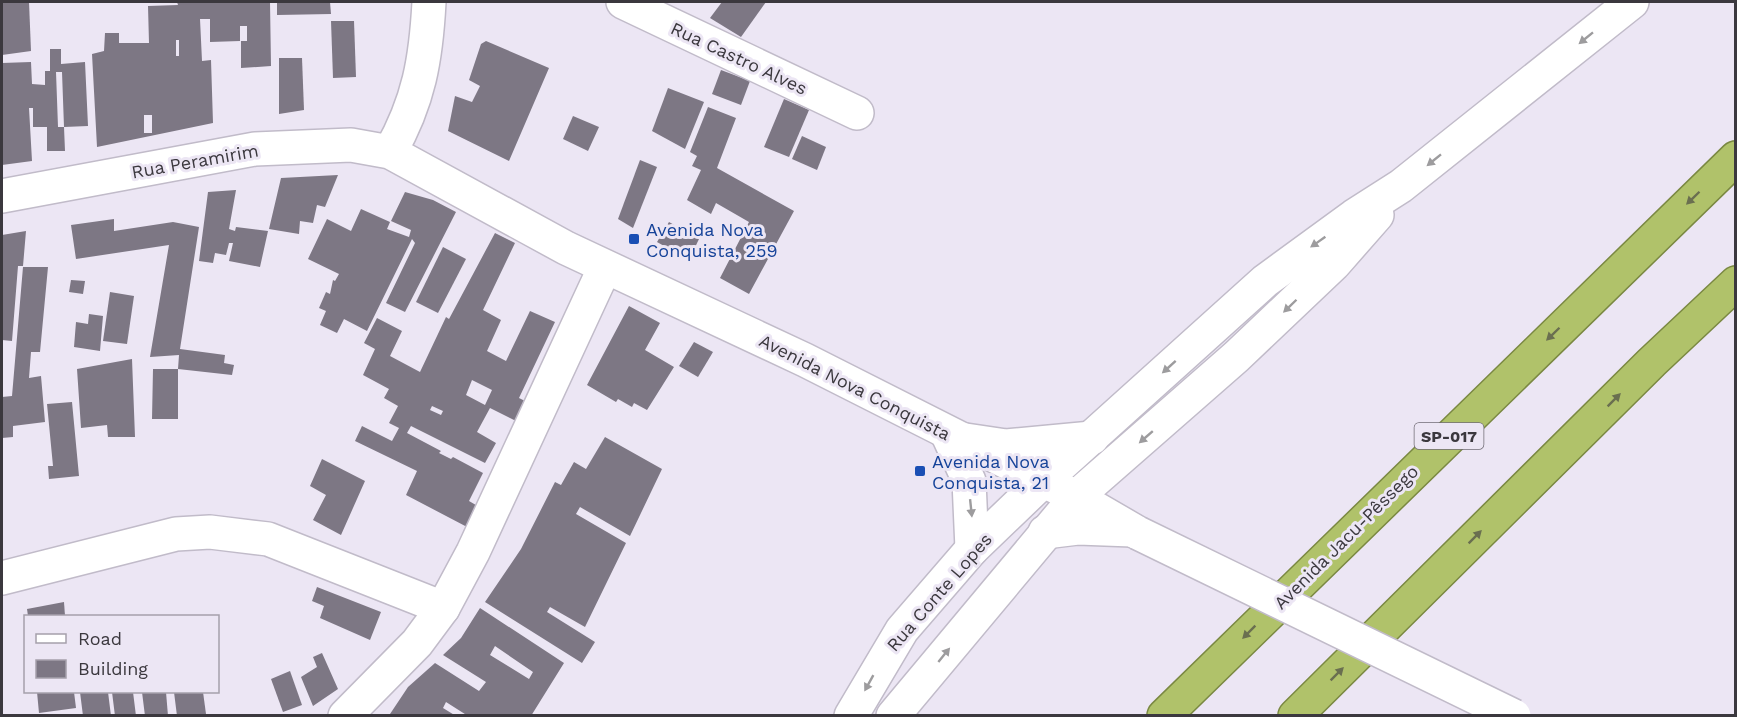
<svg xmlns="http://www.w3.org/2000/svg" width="1737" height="717" viewBox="0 0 1737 717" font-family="'Work Sans',sans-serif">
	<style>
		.building { fill: #7d7784; fill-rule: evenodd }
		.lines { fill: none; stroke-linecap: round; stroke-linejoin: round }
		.minor-casing { stroke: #c1bbc9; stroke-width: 36 }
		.tertiary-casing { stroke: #c1bbc9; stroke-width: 36 }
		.trunk-casing { stroke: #7a8842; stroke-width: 36 }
		.minor { stroke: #fff; stroke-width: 33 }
		.tertiary { stroke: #fff; stroke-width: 33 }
		.trunk { stroke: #b0c26a; stroke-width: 33 }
		.minor-bridge-casing { stroke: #c1bbc9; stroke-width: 36; stroke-linecap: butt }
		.minor-bridge { stroke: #fff; stroke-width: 33 }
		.oneway { fill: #9d9c9e }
		.oneway2 { fill: #6a6f50 }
		.transit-dot { fill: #1a4fb4; stroke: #ece6f4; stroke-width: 2 }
		.labels { text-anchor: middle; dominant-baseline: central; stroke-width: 6; stroke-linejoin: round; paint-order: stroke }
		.shield { fill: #ece6f4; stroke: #706c75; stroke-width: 1.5 }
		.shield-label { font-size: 16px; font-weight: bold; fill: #3b383e }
		.street-label { font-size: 18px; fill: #3b383e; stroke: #ece6f4 }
		.transit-label { font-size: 18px; fill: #164399; stroke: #ece6f4; text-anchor: start }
	</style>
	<rect width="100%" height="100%" fill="#ece6f4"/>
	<g class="building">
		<path d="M 2,2 L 29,2 L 31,51 L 2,55 Z"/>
		<path d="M 177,2 L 270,2 L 271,66 L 241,68 L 241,41 L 247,41 L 247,26 L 240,26 L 240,41 L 210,42 L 210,19 L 200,19 L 202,61 L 211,60 L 213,123 L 97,147 L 92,54 L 104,51 L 105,33 L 119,33 L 119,43 L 149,43 L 148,6 L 178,5 ZM 176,40 L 179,40 L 179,56 L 176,56 ZM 144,115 L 152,115 L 152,133 L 144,133 Z"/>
		<path d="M 277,2 L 330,2 L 331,14 L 277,15 Z"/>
		<path d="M 722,2 L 766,2 L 741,37 L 710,18 Z"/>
		<path d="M 331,21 L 354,21 L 356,77 L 333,78 Z"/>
		<path d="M 486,41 L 549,68 L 509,161 L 448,131 L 455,96 L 472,102 L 480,86 L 469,80 L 481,44 Z"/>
		<path d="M 50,49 L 61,49 L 61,64 L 85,62 L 88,126 L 64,127 L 62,72 L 56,72 L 58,127 L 64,127 L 65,151 L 47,151 L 47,127 L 33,127 L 33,108 L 29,108 L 32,161 L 2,165 L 2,63 L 31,62 L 32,84 L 45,85 L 45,71 L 50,71 Z"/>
		<path d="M 279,58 L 302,58 L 304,110 L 279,114 Z"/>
		<path d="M 721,70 L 750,81 L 741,105 L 712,94 Z"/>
		<path d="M 668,88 L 704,102 L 685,149 L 652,131 Z"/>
		<path d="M 784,99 L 809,110 L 789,157 L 764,147 Z"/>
		<path d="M 708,107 L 736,118 L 717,168 L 794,211 L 749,294 L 720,278 L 749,222 L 716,203 L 711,214 L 687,200 L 701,170 L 692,166 L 697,156 L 690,152 Z"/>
		<path d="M 573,116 L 599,127 L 588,151 L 563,139 Z"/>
		<path d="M 802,136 L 826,147 L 817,170 L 792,159 Z"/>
		<path d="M 640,160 L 657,167 L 633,228 L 618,219 Z"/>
		<path d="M 338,175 L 325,207 L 317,205 L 313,223 L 300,221 L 299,234 L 269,229 L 281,178 Z"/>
		<path d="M 236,190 L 229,229 L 235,231 L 236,227 L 268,231 L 260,267 L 229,261 L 233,243 L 229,243 L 226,255 L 215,253 L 213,263 L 199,261 L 208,192 Z"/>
		<path d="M 405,192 L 433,200 L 456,212 L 405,312 L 386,303 L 415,243 L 412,239 L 367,331 L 344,319 L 337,333 L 320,325 L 326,311 L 319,308 L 326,292 L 330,294 L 333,280 L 335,281 L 339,274 L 308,259 L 327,219 L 351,231 L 361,209 L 390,222 L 387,229 L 409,237 L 411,230 L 391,221 Z"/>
		<path d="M 114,219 L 114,231 L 173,222 L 199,227 L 180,349 L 225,355 L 224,363 L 234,365 L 232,375 L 178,369 L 178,419 L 152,419 L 153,369 L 178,369 L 179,355 L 150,357 L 169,245 L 76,259 L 71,225 Z"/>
		<path d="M 669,222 L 699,239 L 689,260 L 657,242 Z"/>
		<path d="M 26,231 L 23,266 L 18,266 L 12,341 L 2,340 L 2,235 Z"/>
		<path d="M 495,233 L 515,243 L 483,310 L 501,320 L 487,351 L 506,361 L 530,311 L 555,322 L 519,398 L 527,402 L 518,422 L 490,408 L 477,432 L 496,443 L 485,463 L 411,426 L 407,433 L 441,451 L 439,453 L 451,459 L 453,457 L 483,473 L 469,501 L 481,508 L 469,528 L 406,495 L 417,471 L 355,441 L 362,426 L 392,441 L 399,428 L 389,423 L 398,406 L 384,398 L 389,389 L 363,375 L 375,349 L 364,343 L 377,318 L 402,331 L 390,356 L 420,372 L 446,317 L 449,319 ZM 472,380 L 492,390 L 485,405 L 466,395 ZM 432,406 L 443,411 L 441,415 L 430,410 Z"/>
		<path d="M 443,247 L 466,259 L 438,313 L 416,302 Z"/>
		<path d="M 23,267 L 48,267 L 40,352 L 31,352 L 29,378 L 41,376 L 45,422 L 13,426 L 13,437 L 2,438 L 2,397 L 12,396 Z"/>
		<path d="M 71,280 L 85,281 L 83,294 L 69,292 Z"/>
		<path d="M 110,292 L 134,296 L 127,344 L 103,341 Z"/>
		<path d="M 629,306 L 660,323 L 645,350 L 674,367 L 647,410 L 634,403 L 632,407 L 618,399 L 616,402 L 587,385 Z"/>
		<path d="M 89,314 L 103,316 L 100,351 L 74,347 L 76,322 L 88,324 Z"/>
		<path d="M 694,342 L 713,352 L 698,377 L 679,366 Z"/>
		<path d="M 132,359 L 135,437 L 108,437 L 107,425 L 81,428 L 77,369 Z"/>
		<path d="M 72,402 L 79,476 L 49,479 L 48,466 L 53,466 L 47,404 Z"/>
		<path d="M 605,437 L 662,469 L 630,536 L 580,507 L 576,514 L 626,543 L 585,627 L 550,607 L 547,612 L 595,642 L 582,663 L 485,602 L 521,549 L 555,482 L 561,485 L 574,462 L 586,469 Z"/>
		<path d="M 322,459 L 365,481 L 341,535 L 313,520 L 326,495 L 310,486 Z"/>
		<path d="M 317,587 L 381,612 L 370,640 L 320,618 L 324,606 L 312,601 Z"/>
		<path d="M 64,602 L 65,616 L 28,616 L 27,609 Z"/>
		<path d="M 480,608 L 564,663 L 531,716 L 468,716 L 446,702 L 443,708 L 456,716 L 390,714 L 408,687 L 435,663 L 479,691 L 486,682 L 443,655 L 461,638 ZM 495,646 L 533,672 L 529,679 L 490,655 Z"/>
		<path d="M 322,653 L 338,689 L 313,706 L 301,677 L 317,667 L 313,657 Z"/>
		<path d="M 290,671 L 302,705 L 283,712 L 271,679 Z"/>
		<path d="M 37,692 L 74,692 L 76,708 L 39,713 Z"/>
		<path d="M 80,692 L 108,692 L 111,716 L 83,716 Z"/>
		<path d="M 112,692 L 133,692 L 136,716 L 115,716 Z"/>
		<path d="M 142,692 L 166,692 L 168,716 L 145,716 Z"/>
		<path d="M 174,692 L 203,692 L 206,714 L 177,716 Z"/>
	</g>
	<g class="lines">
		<defs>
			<g id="minor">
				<path d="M 623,2 L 857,113"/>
				<path d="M 390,152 C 419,101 426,59 429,2"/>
				<path d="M 2,196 L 255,149 L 351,145 L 390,152 L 566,248 L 805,360 L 1076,497 L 1138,533"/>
				<path d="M 2,578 L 176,534 L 210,532 L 268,539 L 443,608"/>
				<path d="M 345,716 L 417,643 L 443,608 L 473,552 L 605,267"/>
			</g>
			<g id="tertiary">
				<path d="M 947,433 L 969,481 L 972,549"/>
				<path d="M 959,439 L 1006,446 L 1092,438"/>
				<path d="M 1045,532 L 1078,528 L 1132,530"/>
				<path d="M 851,716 L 902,630 L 972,549 L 1043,481 L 1265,281 L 1354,216 L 1401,186 L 1632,2"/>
				<path d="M 893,716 L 1076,497 L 1236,357 L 1334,264 L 1377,215"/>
			</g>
			<g id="trunk">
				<path d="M 1164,716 L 1736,158"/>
				<path d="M 1295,716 L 1652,362 L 1736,283"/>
			</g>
		</defs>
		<use href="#minor" class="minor-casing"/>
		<use href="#tertiary" class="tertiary-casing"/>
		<use href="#trunk" class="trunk-casing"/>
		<use href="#minor" class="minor"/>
		<use href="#tertiary" class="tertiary"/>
		<use href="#trunk" class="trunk"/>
		<defs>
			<path id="minor-bridge" d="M 1138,533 L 1514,716"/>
		</defs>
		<use href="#minor-bridge" class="minor-bridge-casing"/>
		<use href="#minor-bridge" class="minor-bridge"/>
	</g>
	<defs><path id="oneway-solid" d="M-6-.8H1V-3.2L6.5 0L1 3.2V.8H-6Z" transform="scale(1.5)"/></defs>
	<g class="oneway">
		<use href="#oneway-solid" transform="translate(1586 38) rotate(141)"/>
		<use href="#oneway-solid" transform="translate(1434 160) rotate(141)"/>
		<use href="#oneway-solid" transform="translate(1318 242) rotate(145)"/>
		<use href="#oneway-solid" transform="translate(1290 306) rotate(136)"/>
		<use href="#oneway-solid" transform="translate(1169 367) rotate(138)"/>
		<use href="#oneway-solid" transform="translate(1146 437) rotate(139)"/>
		<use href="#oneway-solid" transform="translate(971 508) rotate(84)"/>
		<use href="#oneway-solid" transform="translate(944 655) rotate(-51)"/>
		<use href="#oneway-solid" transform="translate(869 683) rotate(119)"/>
	</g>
	<g class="oneway2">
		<use href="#oneway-solid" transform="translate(1693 198) rotate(136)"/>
		<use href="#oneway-solid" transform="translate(1553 334) rotate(136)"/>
		<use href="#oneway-solid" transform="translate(1614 400) rotate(-45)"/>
		<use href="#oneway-solid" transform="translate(1475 537) rotate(-45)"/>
		<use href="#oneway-solid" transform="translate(1249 632) rotate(135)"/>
		<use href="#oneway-solid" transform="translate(1337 674) rotate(-45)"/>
	</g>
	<g class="transit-dot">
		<rect x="628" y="233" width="12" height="12" rx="3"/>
		<rect x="914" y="465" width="12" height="12" rx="3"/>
	</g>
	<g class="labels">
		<rect class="shield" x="1414.5" y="423" width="69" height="26" rx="4.5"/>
		<g class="shield-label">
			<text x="1449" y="436">SP-017</text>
		</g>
		<g class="street-label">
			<text transform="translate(739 58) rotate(25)">Rua Castro Alves</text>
			<text transform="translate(195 161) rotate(-10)">Rua Peramirim</text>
			<text transform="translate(855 387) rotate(27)">Avenida Nova Conquista</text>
			<text transform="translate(1346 537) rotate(-45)">Avenida Jacu-Pêssego</text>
			<text transform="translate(939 592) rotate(-49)">Rua Conte Lopes</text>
		</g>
		<g class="transit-label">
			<text x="646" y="229">Avenida Nova<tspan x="646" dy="21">Conquista, 259</tspan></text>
			<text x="932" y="461">Avenida Nova<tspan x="932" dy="21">Conquista, 21</tspan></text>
		</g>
	</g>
	<rect width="1737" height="717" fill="none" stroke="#3b383e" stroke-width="6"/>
	<rect x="24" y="615" width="195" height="78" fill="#ece6f4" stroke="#a5a0ab" stroke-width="1.5"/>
	<rect x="36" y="634" width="30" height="9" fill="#ffffff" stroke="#a5a0ab" stroke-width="1.5"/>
	<text x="78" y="645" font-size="18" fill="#3b383e">Road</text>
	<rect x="36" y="660" width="30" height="18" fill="#7d7784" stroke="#a5a0ab" stroke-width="1.5"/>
	<text x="78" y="675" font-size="18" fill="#3b383e">Building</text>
</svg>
